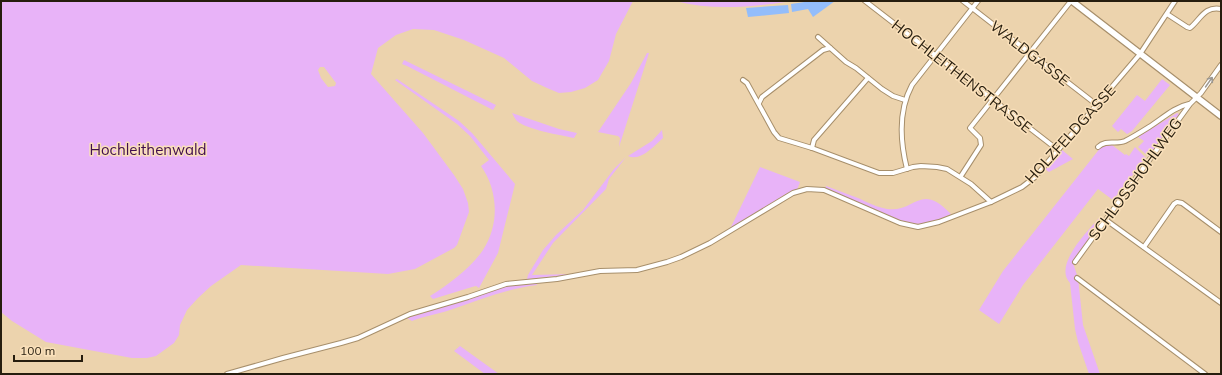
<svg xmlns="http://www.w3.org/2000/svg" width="1222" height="375" viewBox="0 0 1222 375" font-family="Mulish,sans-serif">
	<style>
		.green { fill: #e8b3f8; fill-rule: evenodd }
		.water { fill: #93bdfb }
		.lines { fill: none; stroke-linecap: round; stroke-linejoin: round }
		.street-casing { stroke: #a78f6b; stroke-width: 6 }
		.secondary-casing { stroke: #a78f6b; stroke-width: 8 }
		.street { stroke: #fff; stroke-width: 4 }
		.secondary { stroke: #fff; stroke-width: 5.5 }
		.oneway { stroke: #9d9993 }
		.labels { text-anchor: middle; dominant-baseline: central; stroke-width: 3; stroke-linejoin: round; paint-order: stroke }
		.street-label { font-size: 15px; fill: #261d0e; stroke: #fae0ba }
		.park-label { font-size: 15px; fill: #400d4e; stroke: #fae0ba }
	</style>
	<rect width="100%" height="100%" fill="#ecd3ad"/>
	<g class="green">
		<path d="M 1,1 L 633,1 L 616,34 L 609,61 L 602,73 L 598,80 L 585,88 L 571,92 L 559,93 L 547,88 L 532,81 L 504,58 L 464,40 L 434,30 L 413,29 L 396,35 L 378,48 L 371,74 L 423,133 L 454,175 L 463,189 L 468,203 L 469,212 L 457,245 L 454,248 L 415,269 L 388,274 L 241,265 L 211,286 L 198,298 L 187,310 L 180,325 L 179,335 L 174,343 L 156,356 L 147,358 L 132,358 L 46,342 L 12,321 L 1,312 ZM 320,67 L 324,67 L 336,83 L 335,86 L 328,87 L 321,78 L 318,70 Z"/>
		<path d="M 675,1 L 792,1 C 753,7 713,11 675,1 Z"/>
		<path d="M 647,53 L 649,53 L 619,147 L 620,138 L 618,136 L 598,132 L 631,83 Z"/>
		<path d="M 404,60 L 496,105 L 493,110 L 407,66 L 402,64 Z"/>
		<path d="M 397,79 L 459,121 L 472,133 L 515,184 L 498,253 L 479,288 L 476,286 L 472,287 L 433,299 L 430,296 C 448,285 471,268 483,250 C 500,224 498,190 481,166 L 489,160 L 470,136 L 457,124 L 395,80 Z"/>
		<path d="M 1162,79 L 1170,85 L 1132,131 L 1127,134 L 1121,129 L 1118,132 L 1112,126 L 1137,95 L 1145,101 Z"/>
		<path d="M 512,113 L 559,129 L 577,133 L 574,138 C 560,135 528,130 517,121 C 515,119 513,115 512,113 Z"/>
		<path d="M 1177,113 L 1179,114 L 1149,157 L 1138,147 L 1144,141 L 1138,137 Z"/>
		<path d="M 662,130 L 663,138 C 655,145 641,162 628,156 L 652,141 Z"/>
		<path d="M 1112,145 L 1125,155 L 1126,154 L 1129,156 L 1135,147 L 1146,158 L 1113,200 L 1098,189 L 1023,285 L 999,324 L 979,310 L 1003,271 L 1101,147 Z"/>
		<path d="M 1062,150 L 1073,159 L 1049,172 L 1045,169 Z"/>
		<path d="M 626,157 L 609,179 L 606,189 L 553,243 L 532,275 L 575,274 L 527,279 L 528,275 L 543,250 L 556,235 L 583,210 L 614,169 Z"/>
		<path d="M 760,167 L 800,182 L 797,190 L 786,194 L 730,229 Z"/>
		<path d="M 826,186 C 837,190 847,194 858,198 C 867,202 876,207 887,209 C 915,213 920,181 951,214 C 931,223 923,227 901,221 L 825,189 Z"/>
		<path d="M 1099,218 L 1102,221 L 1073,263 L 1078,278 L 1083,325 L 1100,374 L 1089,374 L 1078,342 L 1075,329 L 1070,283 C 1053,265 1088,231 1099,218 Z"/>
		<path d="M 536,283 L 537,285 C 506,289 479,300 450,310 C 438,314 424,316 412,321 L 407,318 L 466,300 L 499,288 L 518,284 Z"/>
		<path d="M 460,346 L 499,374 L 485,374 L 454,351 Z"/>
	</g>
	<g class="water">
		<path d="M 811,1 L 835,1 L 813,17 L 808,9 L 792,12 L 791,4 Z"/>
		<path d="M 788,5 L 789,13 L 748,17 L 746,8 Z"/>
	</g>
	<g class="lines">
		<defs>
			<g id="street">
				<path d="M 865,1 L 1058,150"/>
				<path d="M 963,1 L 1097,105"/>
				<path d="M 1167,14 L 1187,27 L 1190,28 C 1201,19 1204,6 1221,9"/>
				<path d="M 818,37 L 846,62 L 856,68 L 882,89 L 893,96 L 905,100"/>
				<path d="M 743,80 L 747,83 L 774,132 L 779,138 L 812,148 L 879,173 L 893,173 L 913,167 L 921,166 L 937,167 L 947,169 L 971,184 L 991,202"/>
				<path d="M 759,103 L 762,97 L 823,50 L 830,48"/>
				<path d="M 1098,147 C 1106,139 1116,145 1125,141 C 1133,137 1141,132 1149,127 C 1162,119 1174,107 1189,104"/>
				<path d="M 812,148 L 814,140 L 868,78"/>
				<path d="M 907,169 C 900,141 898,111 912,85 L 978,1"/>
				<path d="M 961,176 L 981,145 L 980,138 L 970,128 L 1071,1"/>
				<path d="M 1106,220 L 1221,303"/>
				<path d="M 1144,247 L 1174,204 L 1177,202 L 1182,203 L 1221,232"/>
				<path d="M 1075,262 L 1190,104 L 1201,93 L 1221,65"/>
				<path d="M 1077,278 L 1205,374"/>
				<path d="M 227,374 L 283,358 L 341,343 L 358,338 L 410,314 L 468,297 L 506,284 L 557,279 L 600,271 L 637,270 L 667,262 L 681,257 L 710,243 L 793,193 L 807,189 L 824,190 L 900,223 L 918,227 L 939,222 L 991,202 L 1022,187 L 1035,177 L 1140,54 L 1175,1"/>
			</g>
			<path id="secondary" d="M 1072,1 L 1221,116"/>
		</defs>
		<use href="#street" class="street-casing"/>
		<use href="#secondary" class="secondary-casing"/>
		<use href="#street" class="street"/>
		<use href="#secondary" class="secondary"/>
	</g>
	<defs><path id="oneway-shaft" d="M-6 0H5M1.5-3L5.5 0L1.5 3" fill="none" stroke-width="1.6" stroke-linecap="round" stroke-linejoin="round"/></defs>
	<use class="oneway" href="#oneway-shaft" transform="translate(1209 82) rotate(-55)"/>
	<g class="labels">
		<g class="street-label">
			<text transform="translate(1030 53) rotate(38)">WALDGASSE</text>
			<text transform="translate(962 76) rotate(38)">HOCHLEITHENSTRASSE</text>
			<text transform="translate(1070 134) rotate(-48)">HOLZFELDGASSE</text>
			<text transform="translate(1135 179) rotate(-54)">SCHLOSSHOHLWEG</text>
		</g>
		<g class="park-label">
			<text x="148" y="149">Hochleithenwald</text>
		</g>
	</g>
	<rect width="1222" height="375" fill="none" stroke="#261d0e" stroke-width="4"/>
	<path d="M14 355v6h68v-6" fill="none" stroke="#261d0e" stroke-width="2"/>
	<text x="20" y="355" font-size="12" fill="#261d0e" stroke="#fae0ba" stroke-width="3" paint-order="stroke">100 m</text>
</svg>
